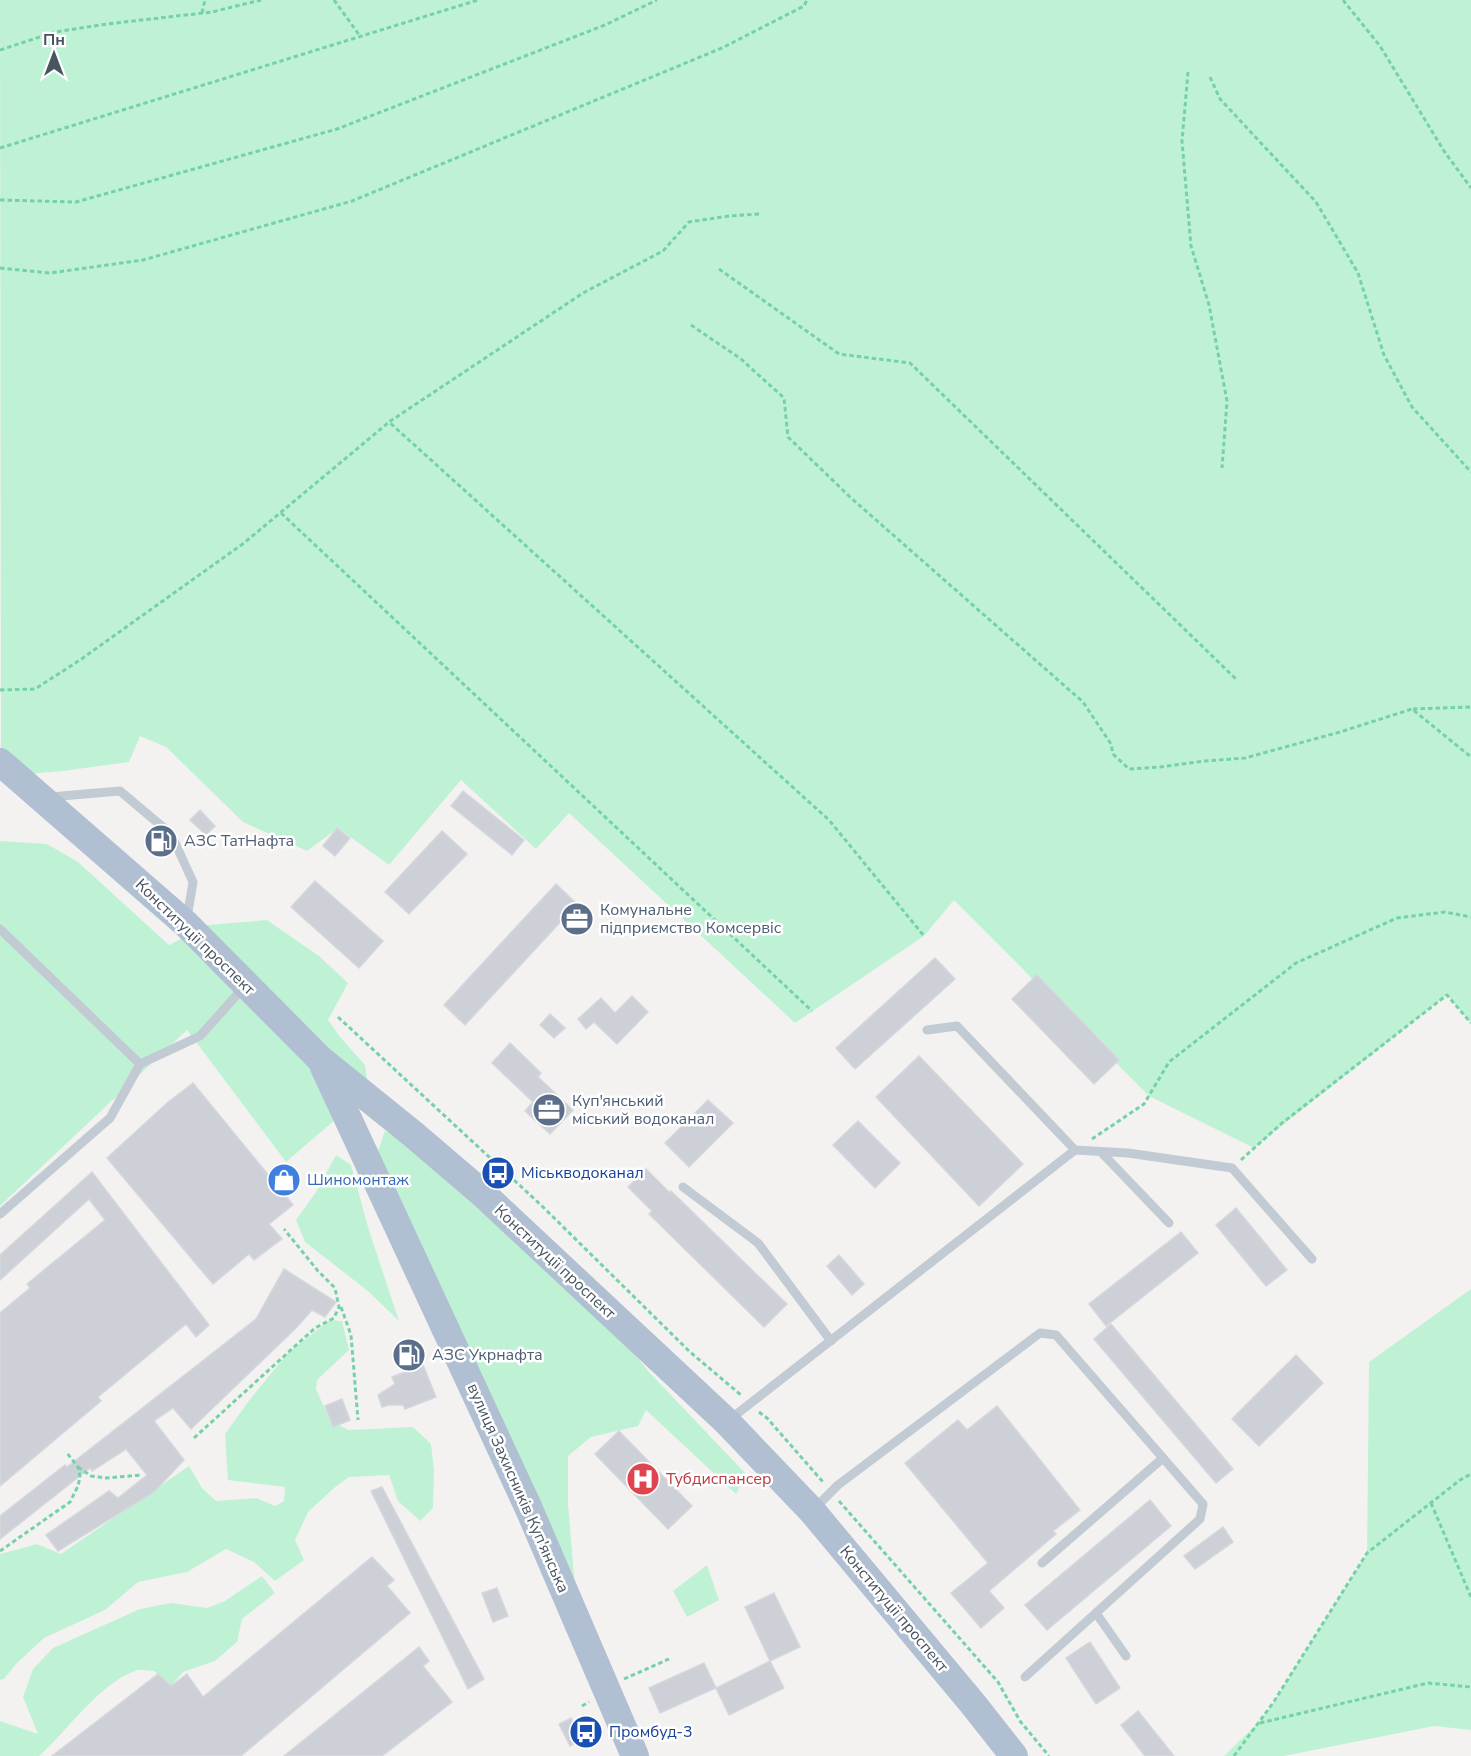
<svg xmlns="http://www.w3.org/2000/svg" width="1471" height="1756" viewBox="0 0 1471 1756" font-family="'Nunito Sans',sans-serif">
	<style>
		.green { fill: #bff2d5 }
		.building { fill: #cdd0d7; stroke: #d5d7dd; stroke-width: 1.5 }
		.lines { fill: none; stroke-linecap: round; stroke-linejoin: round }
		.path { stroke: #75d2a8; stroke-width: 3; stroke-dasharray: 4.5 3; stroke-linecap: butt }
		.lane { stroke: #c2cbd3; stroke-width: 9 }
		.primary { stroke: #b0bfd1; stroke-width: 28 }
		.labels { text-anchor: middle; dominant-baseline: central; stroke-width: 5; stroke-linejoin: round; paint-order: stroke }
		.service-label { font-size: 16px; fill: #4e5e75; stroke: #fff; text-anchor: start }
		.street-label { font-size: 16px; fill: #485460; stroke: #fff }
		.transit-label { font-size: 16px; fill: #164399; stroke: #fff; text-anchor: start }
		.shop-label { font-size: 16px; fill: #366cbe; stroke: #fff; text-anchor: start }
		.health-label { font-size: 16px; fill: #be3a42; stroke: #fff; text-anchor: start }
	</style>
	<rect width="100%" height="100%" fill="#f4f2f1"/>
	<g class="green">
		<path d="M 0,0 L 1471,0 L 1471,1023 L 1447,995 L 1254,1148 L 1149,1096 L 954,900 L 924,936 L 795,1023 L 569,813 L 536,849 L 461,780 L 389,865 L 338,828 L 307,851 L 243,822 L 166,747 L 140,736 L 129,762 L 63,771 L 1,776 Z"/>
		<path d="M 0,841 L 47,844 L 78,862 L 169,945 L 208,925 L 267,920 L 319,956 L 348,983 L 328,1020 L 341,1038 L 365,1065 L 368,1086 L 336,1119 L 286,1162 L 187,1030 L 0,1206 Z"/>
		<path d="M 385,1131 L 423,1151 L 595,1304 L 649,1372 L 746,1474 L 736,1494 L 646,1410 L 638,1426 L 591,1437 L 568,1456 L 568,1503 L 576,1600 L 377,1154 Z"/>
		<path d="M 336,1155 L 351,1165 L 368,1227 L 399,1321 L 369,1292 L 305,1242 L 296,1220 L 316,1192 Z"/>
		<path d="M 1471,1289 L 1471,1730 L 1434,1726 L 1284,1756 L 1224,1756 L 1258,1723 L 1273,1703 L 1367,1553 L 1369,1362 Z"/>
		<path d="M 330,1320 L 342,1321 L 349,1350 L 317,1380 L 316,1389 L 330,1420 L 348,1430 L 413,1427 L 431,1444 L 434,1470 L 433,1508 L 420,1521 L 398,1501 L 389,1475 L 349,1477 L 334,1488 L 308,1512 L 295,1540 L 304,1560 L 275,1581 L 254,1562 L 226,1549 L 187,1572 L 138,1582 L 105,1610 L 44,1638 L 16,1664 L 4,1679 L 0,1680 L 0,1554 L 37,1544 L 61,1554 L 189,1466 L 202,1488 L 216,1501 L 256,1498 L 275,1506 L 284,1501 L 285,1487 L 228,1480 L 225,1434 L 251,1398 L 289,1352 Z"/>
		<path d="M 707,1565 L 719,1600 L 687,1617 L 673,1591 Z"/>
		<path d="M 262,1576 L 275,1593 L 242,1619 L 237,1642 L 215,1661 L 183,1672 L 171,1686 L 154,1671 C 148,1671 140,1669 135,1671 C 99,1684 67,1731 39,1756 L 0,1756 L 0,1721 L 38,1734 L 23,1697 L 33,1669 L 53,1648 L 140,1609 L 171,1603 L 207,1608 L 225,1601 Z"/>
	</g>
	<g class="building">
		<path d="M 463,791 L 524,840 L 512,855 L 451,806 Z"/>
		<path d="M 200,810 L 215,826 L 206,835 L 190,820 Z"/>
		<path d="M 337,828 L 350,838 L 335,856 L 323,846 Z"/>
		<path d="M 442,831 L 467,854 L 409,914 L 385,892 Z"/>
		<path d="M 315,881 L 383,941 L 359,968 L 291,907 Z"/>
		<path d="M 556,884 L 577,904 L 465,1025 L 444,1005 Z"/>
		<path d="M 935,958 L 955,979 L 855,1069 L 836,1048 Z"/>
		<path d="M 1037,975 L 1119,1060 L 1094,1084 L 1012,999 Z"/>
		<path d="M 632,996 L 648,1012 L 617,1044 L 594,1022 L 586,1029 L 578,1019 L 601,998 L 615,1013 Z"/>
		<path d="M 550,1014 L 565,1028 L 554,1038 L 540,1025 Z"/>
		<path d="M 510,1043 L 541,1073 L 538,1077 L 573,1110 L 550,1134 L 525,1111 L 533,1102 L 492,1063 Z"/>
		<path d="M 919,1056 L 1023,1164 L 979,1206 L 876,1097 Z"/>
		<path d="M 193,1083 L 293,1205 L 269,1224 L 282,1239 L 254,1260 L 249,1254 L 213,1284 L 107,1158 L 167,1103 Z"/>
		<path d="M 708,1100 L 733,1123 L 689,1167 L 665,1143 Z"/>
		<path d="M 858,1121 L 900,1163 L 875,1188 L 833,1145 Z"/>
		<path d="M 646,1169 L 670,1193 L 671,1191 L 787,1304 L 764,1327 L 649,1214 L 652,1211 L 628,1187 Z"/>
		<path d="M 92,1172 L 209,1325 L 196,1337 L 186,1324 L 98,1397 L 101,1401 L 0,1486 L 0,1313 L 30,1288 L 27,1284 L 105,1220 L 89,1199 L 0,1280 L 0,1255 Z"/>
		<path d="M 1236,1208 L 1287,1270 L 1266,1286 L 1216,1225 Z"/>
		<path d="M 1181,1232 L 1198,1253 L 1106,1326 L 1089,1304 Z"/>
		<path d="M 839,1255 L 864,1284 L 852,1295 L 827,1266 Z"/>
		<path d="M 284,1269 L 336,1302 L 325,1317 L 312,1310 L 296,1328 L 191,1429 L 173,1408 L 154,1421 L 184,1460 L 154,1492 L 58,1551 L 46,1535 L 109,1491 L 118,1498 L 147,1475 L 126,1449 L 92,1471 L 90,1468 L 0,1539 L 0,1516 L 65,1465 L 67,1467 L 256,1319 Z"/>
		<path d="M 1111,1324 L 1233,1469 L 1216,1483 L 1094,1339 Z"/>
		<path d="M 1296,1355 L 1323,1383 L 1259,1446 L 1232,1419 Z"/>
		<path d="M 423,1365 L 436,1397 L 405,1409 L 403,1405 L 389,1405 L 382,1407 L 378,1395 L 395,1384 L 392,1377 Z"/>
		<path d="M 342,1399 L 350,1420 L 333,1427 L 325,1406 Z"/>
		<path d="M 997,1406 L 1080,1510 L 1053,1531 L 1056,1534 L 989,1591 L 1004,1608 L 981,1628 L 951,1593 L 988,1563 L 905,1463 L 958,1420 L 967,1430 Z"/>
		<path d="M 619,1431 L 692,1506 L 668,1529 L 595,1454 Z"/>
		<path d="M 382,1487 L 484,1679 L 468,1689 L 371,1491 Z"/>
		<path d="M 1150,1500 L 1171,1526 L 1047,1630 L 1025,1605 Z"/>
		<path d="M 1223,1527 L 1233,1542 L 1195,1569 L 1184,1556 Z"/>
		<path d="M 372,1557 L 394,1580 L 387,1586 L 410,1613 L 241,1756 L 52,1756 L 158,1674 L 171,1686 L 187,1674 L 203,1697 Z"/>
		<path d="M 497,1588 L 508,1616 L 493,1622 L 482,1593 Z"/>
		<path d="M 774,1593 L 800,1647 L 770,1661 L 745,1607 Z"/>
		<path d="M 1090,1642 L 1120,1688 L 1096,1704 L 1066,1658 Z"/>
		<path d="M 419,1647 L 429,1661 L 423,1666 L 452,1702 L 382,1756 L 284,1756 Z"/>
		<path d="M 770,1661 L 784,1688 L 729,1715 L 716,1688 Z"/>
		<path d="M 704,1663 L 716,1688 L 660,1713 L 649,1688 Z"/>
		<path d="M 1138,1711 L 1174,1756 L 1145,1756 L 1121,1725 Z"/>
		<path d="M 571,1718 L 582,1740 L 570,1746 L 559,1724 Z"/>
	</g>
	<g class="lines">
		<g class="path">
			<path d="M 334,0 L 360,36"/>
			<path d="M 1343,0 L 1380,46 L 1444,151 L 1471,188"/>
			<path d="M 202,13 L 205,0"/>
			<path d="M 0,50 L 55,32 L 107,24 L 212,12 L 261,0"/>
			<path d="M 1188,72 L 1182,141 L 1191,246 L 1209,305 L 1227,401 L 1222,468"/>
			<path d="M 1210,77 L 1220,99 L 1316,202 L 1358,273 L 1384,355 L 1412,407 L 1471,472"/>
			<path d="M 0,148 L 478,0"/>
			<path d="M 0,200 L 76,202 L 337,129 L 605,25 L 657,0"/>
			<path d="M 759,214 L 729,216 L 689,222 L 663,251 L 583,293 L 389,422 L 829,820 L 924,936"/>
			<path d="M 0,268 L 50,273 L 143,260 L 352,201 L 722,48 L 804,6 L 807,0"/>
			<path d="M 719,269 L 839,354 L 910,363 L 1237,680"/>
			<path d="M 691,325 L 741,359 L 784,398 L 788,437 L 850,497 L 1083,702 L 1111,744 L 1113,754 L 1129,769 L 1160,767 L 1205,761 L 1245,758 L 1340,732 L 1412,709 L 1471,757"/>
			<path d="M 281,513 L 812,1011"/>
			<path d="M 0,690 L 35,689 L 80,660 L 244,543 L 388,423"/>
			<path d="M 1413,709 L 1471,707"/>
			<path d="M 338,1017 L 542,1206 L 690,1352 L 741,1395"/>
			<path d="M 1092,1139 L 1144,1104 L 1169,1062 L 1296,963 L 1397,918 L 1445,912 L 1471,917"/>
			<path d="M 1241,1160 L 1282,1123 L 1447,995 L 1471,1023"/>
			<path d="M 341,1307 L 351,1335 L 358,1420"/>
			<path d="M 759,1412 L 767,1418 L 823,1482"/>
			<path d="M 194,1438 L 315,1328 L 334,1318 L 339,1307 L 335,1288 L 318,1271 L 284,1229"/>
			<path d="M 78,1467 L 91,1476 L 107,1478 L 141,1475"/>
			<path d="M 839,1501 L 998,1682 L 1020,1721 L 1049,1756"/>
			<path d="M 1431,1503 L 1471,1597"/>
			<path d="M 0,1551 L 70,1502 L 78,1486 L 80,1477 L 78,1467 L 67,1453"/>
			<path d="M 624,1679 L 669,1659"/>
			<path d="M 582,1706 L 589,1702"/>
			<path d="M 1260,1723 L 1428,1683 L 1471,1687"/>
			<path d="M 1234,1756 L 1273,1703 L 1367,1553 L 1460,1480 L 1471,1474"/>
		</g>
		<g class="lane">
			<path d="M 50,797 L 120,791 L 171,834 L 193,882 L 187,918"/>
			<path d="M 0,929 L 140,1064"/>
			<path d="M 927,1030 L 957,1026 L 1075,1150"/>
			<path d="M 1101,1152 L 1169,1223"/>
			<path d="M 683,1187 L 758,1243 L 831,1341"/>
			<path d="M 0,1214 L 110,1118 L 140,1064 L 200,1036 L 244,987"/>
			<path d="M 729,1420 L 1075,1150 L 1128,1153 L 1232,1168 L 1312,1259"/>
			<path d="M 814,1509 L 838,1485 L 1040,1333 L 1056,1335 L 1203,1504 L 1200,1519 L 1025,1677"/>
			<path d="M 1042,1563 L 1163,1458"/>
			<path d="M 1096,1613 L 1126,1656"/>
		</g>
		<g class="primary">
			<path d="M 0,762 L 186,924 L 321,1060 L 414,1135 L 483,1194 L 727,1422 L 812,1511 L 973,1704 L 1014,1756"/>
			<path d="M 324,1067 L 529,1509 L 635,1756"/>
		</g>
	</g>
	<defs>
		<symbol id="fuel-disc" viewBox="-11 -11 22 22"><circle r="9.5" fill="#5c6f8a" stroke="#fff"/><path d="M-5.5-6h7V0h2V4h1.3V-2.5L3-4.5l.8-.8L6-3V5H2.5V1h-1V6h-7ZM-4.2-4.7v3.2H.2V-4.7Z" fill="#fff"/></symbol>
		<symbol id="office-disc" viewBox="-11 -11 22 22"><circle r="9.5" fill="#5c6f8a" stroke="#fff"/><path d="M-6-3h4V-5.5h4V-3h4V5H-6ZM-1-4.5V-3h2v-1.5ZM-6 0V1H6V0Z" fill="#fff"/></symbol>
		<symbol id="bus-disc" viewBox="-11 -11 22 22"><circle r="9.5" fill="#1a4fb4" stroke="#fff"/><path d="M-5-6H5V4H4V6H2V4H-2V6H-4V4H-5ZM-3.5-4V0h7V-4ZM-3.5 1.2v1.5H-2V1.2ZM2 1.2v1.5H3.5V1.2Z" fill="#fff"/></symbol>
		<symbol id="shop-disc" viewBox="-11 -11 22 22"><circle r="9.5" fill="#3f7fe0" stroke="#fff"/><path d="M-5-2.5h2.3a2.7 3.5 0 0 1 5.4 0H5L5.5 6h-11ZM-1.5-2.5h3a1.5 2.3 0 0 0-3 0Z" fill="#fff"/></symbol>
		<symbol id="hospital-disc" viewBox="-11 -11 22 22"><circle r="9.5" fill="#e0444e" stroke="#fff"/><path d="M-5-5h3v3.5h4V-5h3V5h-3V1.5h-4V5h-3Z" fill="#fff"/></symbol>
	</defs>
	<g fill-rule="evenodd">
		<use href="#fuel-disc" x="142" y="822" width="38" height="38"/>
		<use href="#office-disc" x="558" y="900" width="38" height="38"/>
		<use href="#office-disc" x="530" y="1091" width="38" height="38"/>
		<use href="#bus-disc" x="479" y="1154" width="38" height="38"/>
		<use href="#shop-disc" x="265" y="1161" width="38" height="38"/>
		<use href="#fuel-disc" x="390" y="1336" width="38" height="38"/>
		<use href="#hospital-disc" x="624" y="1460" width="38" height="38"/>
		<use href="#bus-disc" x="567" y="1713" width="38" height="38"/>
	</g>
	<g class="labels">
		<g class="service-label">
			<text x="184" y="841">АЗС ТатНафта</text>
			<text x="600" y="910">Комунальне<tspan x="600" dy="18">пiдприємство Комсервiс</tspan></text>
			<text x="572" y="1101">Куп'янський<tspan x="572" dy="18">міський водоканал</tspan></text>
			<text x="432" y="1355">АЗС Укрнафта</text>
		</g>
		<g class="street-label">
			<text transform="translate(195 937) rotate(44)">Конституції проспект</text>
			<text transform="translate(555 1262) rotate(43)">Конституції проспект</text>
			<text transform="translate(518 1488) rotate(66)">вулиця Захисників Куп'янська</text>
			<text transform="translate(894 1609) rotate(50)">Конституції проспект</text>
		</g>
		<g class="transit-label">
			<text x="521" y="1173">Міськводоканал</text>
			<text x="609" y="1732">Промбуд-3</text>
		</g>
		<g class="shop-label">
			<text x="307" y="1180">Шиномонтаж</text>
		</g>
		<g class="health-label">
			<text x="666" y="1479">Тубдиспансер</text>
		</g>
	</g>
	<g transform="translate(54 54)" stroke="#ffffff" stroke-width="4.5" paint-order="stroke">
	<path d="M0-4.5L10 22L0 15L-10 22Z" fill="#485460"/>
	<text y="-9" font-size="16" font-weight="bold" text-anchor="middle" fill="#485460">Пн</text>
	</g>
</svg>
